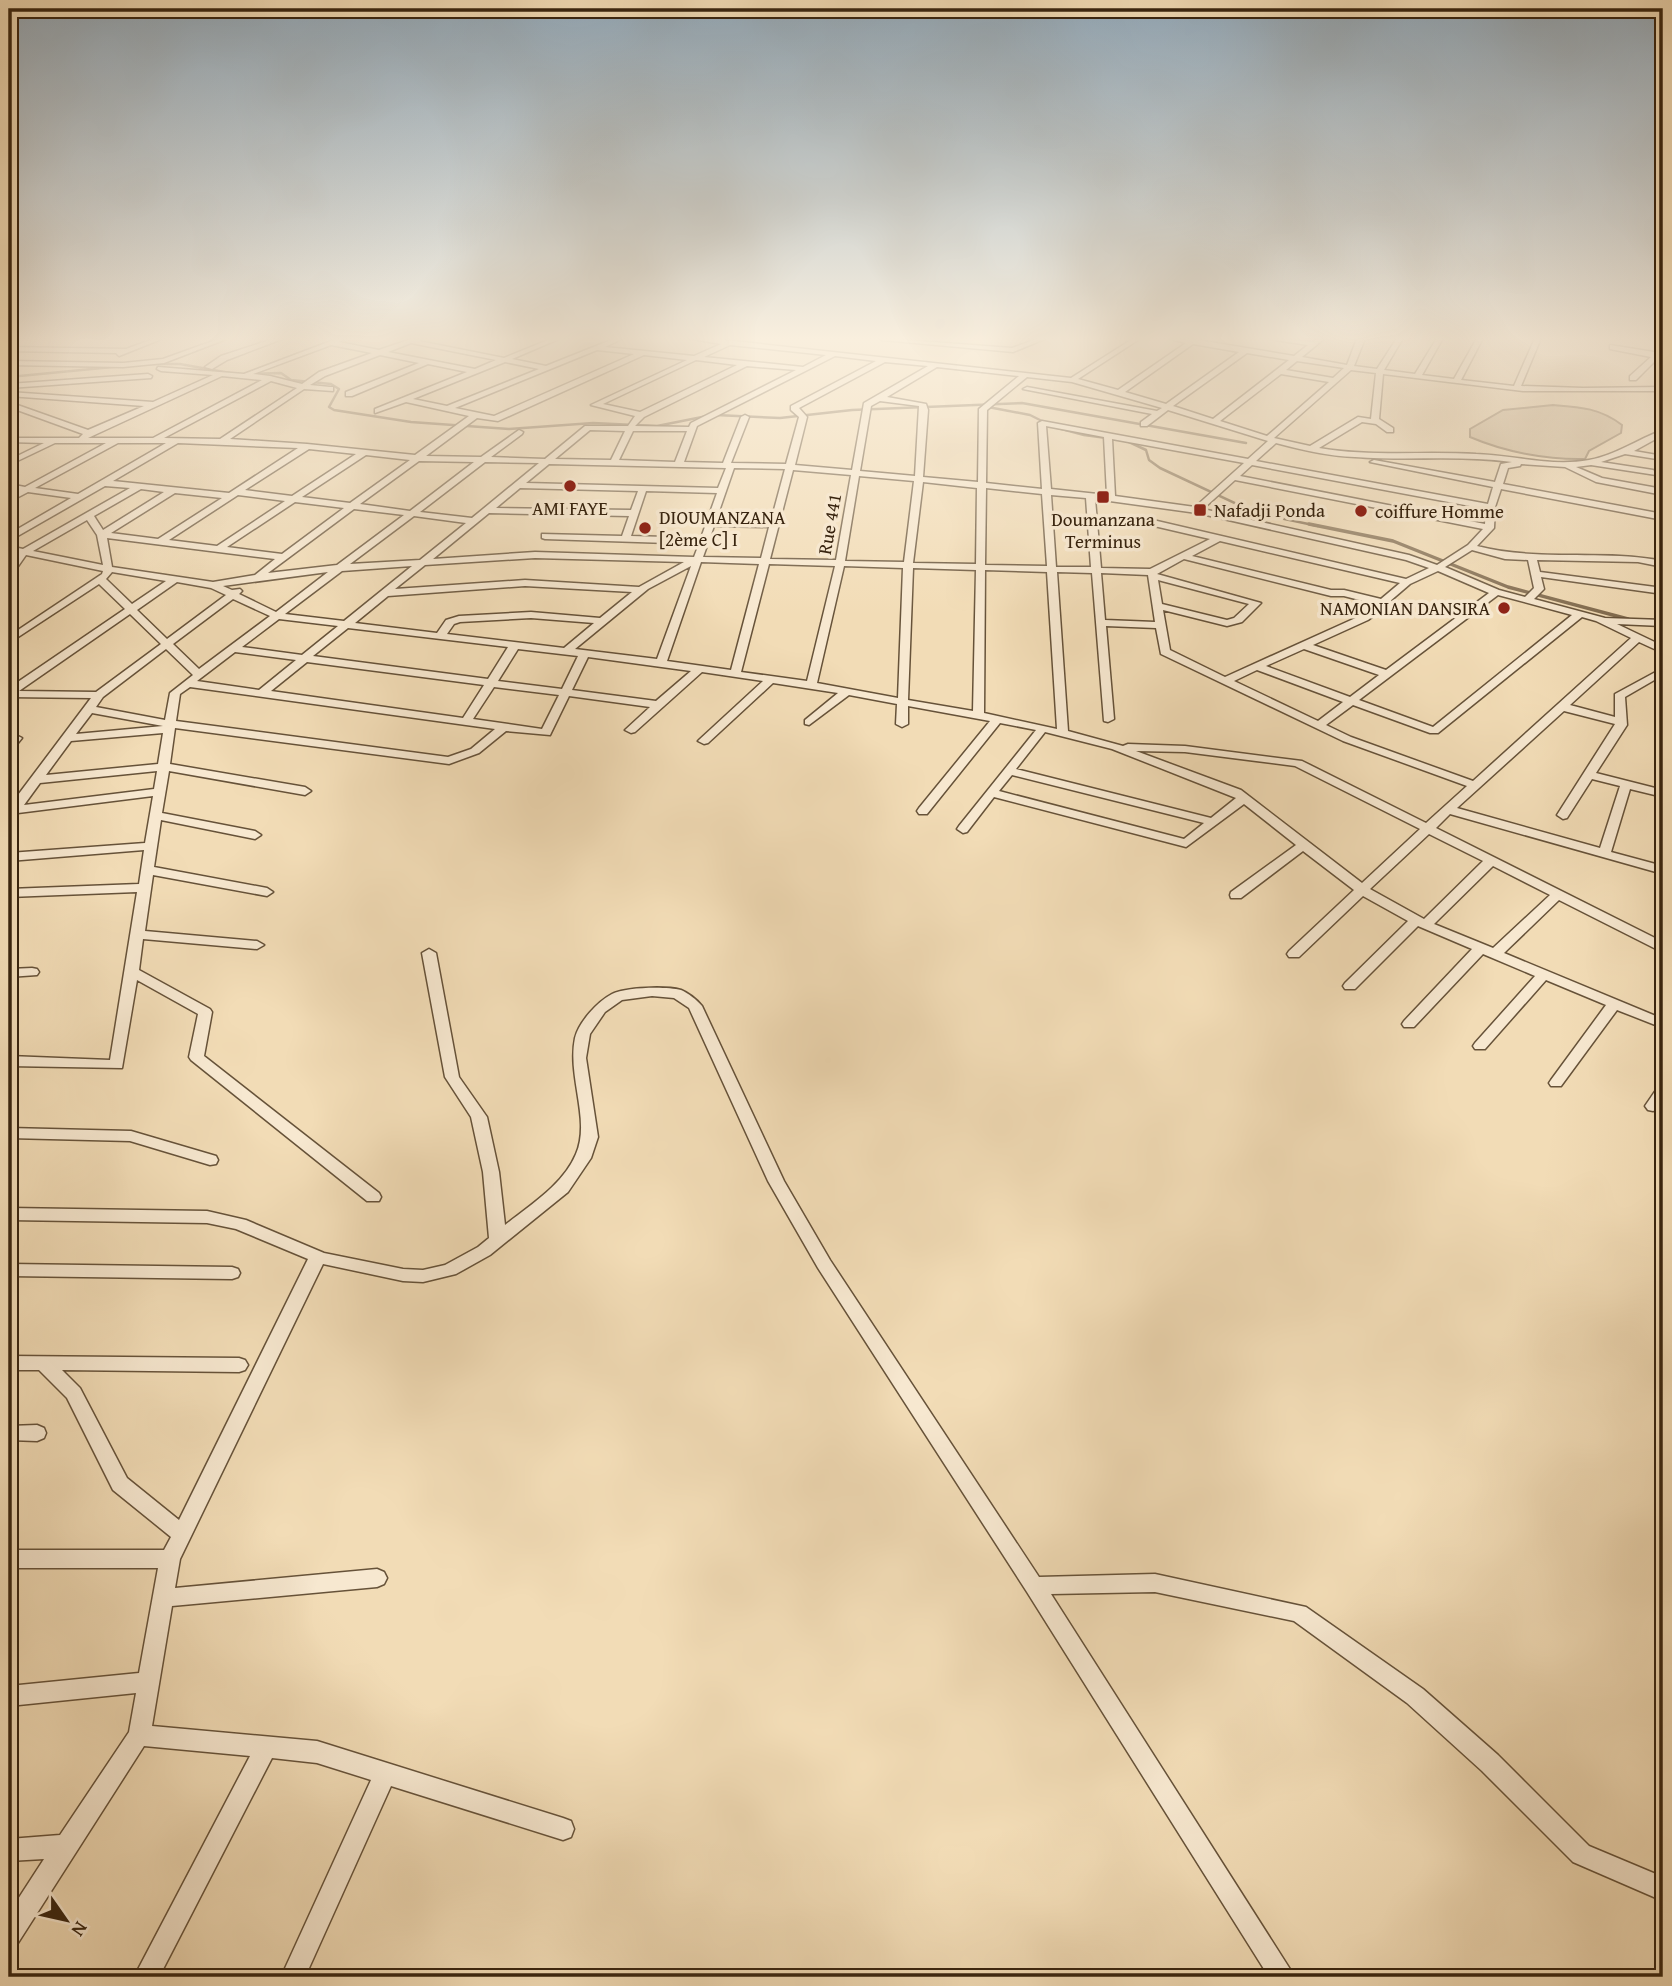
<svg xmlns="http://www.w3.org/2000/svg" width="1672" height="1986" viewBox="0 0 1672 1986" font-family="'Gentium Book Plus',serif">
	<style>
		.green { fill: #d2bd9a; stroke: #857054; stroke-width: 2 }
		.lines { fill: none; stroke-linecap: round; stroke-linejoin: round }
		.stream-far1 { stroke: #826d51; stroke-width: 2.5 }
		.stream { stroke: #826d51; stroke-width: 3.5 }
		.minor-casing { stroke: #665239; stroke-width: 3 }
		.minor { fill: #f7e8d0; fill-rule: evenodd }
		.poi-dot { fill: #8f2418; stroke: #f7e8d0; stroke-width: 2.5 }
		.labels { text-anchor: middle; dominant-baseline: central; stroke-width: 7; stroke-linejoin: round; paint-order: stroke }
		.far-poi-label { font-size: 19px; fill: #38240f; stroke: #f7e8d0; text-anchor: start }
		.far-street-label { font-size: 19px; fill: #38240f; stroke: #f7e8d0 }
	</style>
	<rect width="100%" height="100%" fill="#f2dcb6"/>
	<filter id="stains"><feTurbulence type="fractalNoise" baseFrequency=".00286" numOctaves="4"/><feColorMatrix values="0 0 0 0 .2 0 0 0 0 .09 0 0 0 0 .02 0 0 0 .5 -.17"/></filter>
	<radialGradient id="worn" r=".72"><stop offset=".6" stop-color="#630" stop-opacity="0"/><stop offset="1" stop-color="#630" stop-opacity=".3"/></radialGradient>
	<path class="green" d="M 1553,405 C 1580,407 1600,408 1622,425 L 1621,433 L 1589,451 L 1585,459 C 1547,460 1505,452 1470,437 L 1470,429 L 1503,410 Z"/>
	<g class="lines">
		<g class="stream-far1">
			<path d="M 149,364 L 180,364 L 230,373"/>
			<path d="M 250,374 L 281,373 L 291,380 L 331,384 L 339,389 L 329,407 L 334,410 L 411,422 L 509,429 L 593,423 L 657,426 L 707,416"/>
			<path d="M 9,377 L 123,366"/>
			<path d="M 988,407 L 1030,415 L 1046,423"/>
			<path d="M 716,415 L 780,418 L 852,410 L 1022,403 L 1246,443"/>
			<path d="M 1054,427 L 1084,435 L 1121,440"/>
			<path d="M 1129,442 L 1146,450 L 1149,460 L 1160,468 L 1256,513 L 1318,526"/>
		</g>
		<path class="stream" d="M 1309,524 L 1393,541 L 1508,587 L 1628,619"/>
		<defs>
			<g id="minor">
				<path d="M 156,338 L 164,338 L 119,356 L 116,353 L 9,351 L 9,347 L 126,349 Z"/>
				<path d="M 221,338 L 229,338 L 164,363 L 123,367 L 9,365 L 10,361 L 123,363 L 163,359 Z"/>
				<path d="M 276,338 L 285,338 L 227,360 L 212,369 L 205,367 L 221,356 Z"/>
				<path d="M 339,338 L 343,340 L 339,342 L 379,350 L 414,338 L 422,338 L 419,341 L 504,358 L 553,338 L 561,338 L 512,359 L 546,366 L 616,338 L 624,338 L 605,347 L 694,356 L 721,344 L 687,338 L 706,338 L 1071,378 L 1134,338 L 1141,338 L 1078,379 L 1118,390 L 1186,343 L 1167,338 L 1200,338 L 1198,340 L 1294,356 L 1308,345 L 1275,340 L 1272,338 L 1313,342 L 1318,338 L 1325,338 L 1302,357 L 1347,365 L 1356,341 L 1360,339 L 1364,341 L 1354,366 L 1377,369 L 1397,338 L 1403,338 L 1384,370 L 1415,374 L 1437,338 L 1443,338 L 1422,375 L 1454,379 L 1477,338 L 1483,338 L 1461,380 L 1514,386 L 1535,338 L 1541,338 L 1521,386 L 1583,388 L 1663,387 L 1663,391 L 1523,391 L 1383,374 L 1379,419 L 1393,428 L 1393,432 L 1387,432 L 1376,424 L 1362,422 L 1319,448 C 1371,457 1424,451 1476,454 C 1513,455 1551,467 1589,460 C 1616,455 1638,439 1663,430 L 1663,435 L 1634,451 L 1663,456 L 1663,460 L 1625,454 L 1601,462 L 1653,470 L 1657,473 L 1656,475 L 1591,465 L 1576,467 L 1602,478 L 1663,489 L 1663,495 L 1596,482 L 1565,467 L 1521,464 L 1520,466 L 1508,468 L 1503,484 L 1663,514 L 1663,520 L 1501,489 L 1495,507 L 1494,528 L 1477,546 C 1538,562 1602,549 1663,561 L 1663,567 L 1638,562 L 1537,560 L 1540,572 L 1663,588 L 1663,594 L 1541,577 L 1544,589 L 1534,599 L 1605,618 L 1663,620 L 1662,626 L 1617,624 L 1663,646 L 1663,653 L 1639,642 L 1570,705 L 1615,717 L 1615,694 L 1663,668 L 1663,675 L 1625,697 L 1627,725 L 1596,773 L 1663,790 L 1663,797 L 1630,789 L 1611,852 L 1663,866 L 1663,874 L 1450,814 L 1436,828 L 1663,942 L 1663,951 L 1658,950 L 1559,900 L 1504,953 L 1663,1019 L 1663,1028 L 1617,1010 L 1561,1086 L 1551,1086 L 1549,1083 L 1551,1080 L 1606,1005 L 1546,980 L 1485,1049 L 1475,1049 L 1473,1046 L 1475,1043 L 1535,976 L 1483,954 L 1414,1027 L 1404,1027 L 1402,1024 L 1404,1021 L 1472,949 L 1418,926 L 1355,989 L 1345,989 L 1343,986 L 1345,983 L 1408,921 L 1363,896 L 1299,957 L 1289,957 L 1287,954 L 1289,951 L 1354,890 L 1303,851 L 1241,898 L 1231,898 L 1230,895 L 1231,892 L 1296,845 L 1244,804 L 1186,847 L 994,797 L 967,832 L 963,833 L 957,829 L 959,826 L 1036,730 L 1000,723 L 927,814 L 919,814 L 917,811 L 919,808 L 990,721 L 908,706 L 908,724 L 902,727 L 896,724 L 897,704 L 849,695 L 809,725 L 805,724 L 805,720 L 838,693 L 773,683 L 708,743 L 704,744 L 698,741 L 700,739 L 763,681 L 702,672 L 635,732 L 631,733 L 625,730 L 650,707 L 569,696 L 550,735 L 506,731 L 479,753 L 449,764 L 175,728 L 170,764 L 305,787 L 311,791 L 305,795 L 169,771 L 162,813 L 255,831 L 261,835 L 255,839 L 161,820 L 154,867 L 267,888 L 273,892 L 267,896 L 153,875 L 145,931 L 257,941 L 264,945 L 257,949 L 143,939 L 139,970 L 210,1009 L 212,1012 L 204,1056 L 379,1193 L 381,1197 L 379,1201 L 367,1201 L 191,1060 L 189,1057 L 198,1014 L 137,980 L 122,1068 L 9,1066 L 9,1056 L 110,1060 L 137,892 L 9,897 L 9,889 L 139,884 L 144,850 L 9,861 L 9,853 L 145,843 L 153,796 L 18,813 L 13,820 L 9,821 L 9,807 L 91,698 L 9,697 L 9,688 L 125,609 L 99,584 L 9,643 L 9,636 L 102,574 L 103,571 L 26,555 L 12,575 L 9,576 L 9,567 L 18,554 L 9,552 L 9,546 L 23,549 L 130,488 L 105,486 L 9,541 L 9,534 L 71,498 L 28,492 L 9,502 L 9,496 L 18,491 L 9,490 L 9,484 L 25,487 L 106,443 L 55,443 L 9,465 L 9,460 L 44,443 L 9,442 L 9,438 L 79,438 L 83,434 L 9,407 L 9,402 L 88,430 L 144,406 L 9,396 L 9,392 L 153,402 L 213,375 L 161,371 L 157,369 L 158,367 L 244,374 ZM 411,343 L 496,360 L 475,369 L 388,352 ZM 1193,344 L 1239,352 L 1166,404 L 1125,392 ZM 331,345 L 372,353 L 319,372 L 302,384 L 270,376 L 253,374 ZM 730,345 L 826,355 L 803,367 L 704,357 ZM 597,350 L 634,354 L 494,416 L 455,408 ZM 1247,353 L 1289,360 L 1213,419 L 1173,406 ZM 380,355 L 419,363 L 346,392 L 346,396 L 352,396 L 428,364 L 467,372 L 375,409 L 375,413 L 406,402 L 469,416 L 415,455 L 307,444 L 230,439 L 304,389 L 333,391 L 333,387 L 330,387 L 310,385 L 325,376 ZM 644,355 L 687,360 L 591,405 L 635,416 L 628,426 L 585,426 L 545,459 L 491,457 L 522,434 L 523,432 L 519,430 L 481,457 L 426,456 L 477,418 L 498,421 ZM 835,356 L 876,361 L 791,406 L 791,410 L 799,417 L 786,464 L 731,463 L 749,417 L 745,415 L 741,417 L 723,463 L 684,462 L 697,426 ZM 696,360 L 737,365 L 640,412 L 603,404 ZM 1297,361 L 1344,368 L 1333,378 L 1286,370 ZM 505,362 L 539,369 L 447,406 L 413,399 ZM 885,362 L 928,366 L 864,403 L 852,470 L 795,465 L 807,417 L 799,408 ZM 747,366 L 796,370 L 691,423 L 689,427 L 635,426 L 644,417 ZM 937,367 L 1019,376 L 979,409 L 978,482 L 923,477 L 928,410 L 926,404 L 887,397 ZM 1351,370 L 1376,373 L 1371,419 L 1358,417 L 1310,446 L 1274,438 ZM 1281,374 L 1329,382 L 1267,436 L 1220,421 ZM 222,376 L 262,380 L 153,438 L 88,438 ZM 1027,377 L 1072,382 L 1162,408 L 1157,411 L 1027,387 L 1023,389 L 1152,414 L 1141,422 L 1141,426 L 1147,426 L 1168,410 L 1268,441 L 1248,459 L 1042,421 L 1038,423 L 1042,489 L 986,483 L 987,410 ZM 271,381 L 297,388 L 220,439 L 164,438 ZM 880,401 L 919,406 L 915,476 L 860,471 L 871,406 ZM 1046,426 L 1104,437 L 1107,495 L 1051,489 ZM 590,430 L 625,431 L 611,460 L 555,459 ZM 633,431 L 687,431 L 675,462 L 619,460 ZM 1112,439 L 1244,463 L 1195,507 L 1115,496 ZM 118,443 L 166,443 L 78,494 L 35,488 ZM 178,443 L 298,448 L 229,493 L 113,481 ZM 1276,443 C 1302,450 1328,456 1355,457 C 1408,461 1460,455 1512,462 L 1501,464 L 1495,482 L 1374,460 L 1370,462 L 1493,487 L 1488,504 L 1256,461 ZM 309,449 L 356,454 L 292,496 L 245,490 ZM 366,455 L 410,460 L 350,503 L 302,497 ZM 419,461 L 474,462 L 410,511 L 360,504 ZM 485,462 L 539,463 L 472,518 L 420,512 ZM 549,464 L 726,468 L 718,488 L 526,483 ZM 1252,465 L 1486,509 L 1485,524 L 1240,476 ZM 734,468 L 785,469 L 771,521 L 716,520 ZM 793,470 L 851,475 L 836,560 L 770,559 ZM 859,476 L 914,481 L 904,562 L 845,561 ZM 1235,480 L 1483,529 L 1468,545 L 1437,565 L 1409,555 L 1203,509 ZM 923,482 L 977,488 L 976,564 L 913,563 ZM 520,488 L 638,491 L 631,510 L 496,508 ZM 986,488 L 1042,494 L 1047,566 L 985,565 ZM 141,489 L 164,492 L 103,530 L 94,516 ZM 646,491 L 717,493 L 701,538 L 631,536 ZM 175,493 L 222,498 L 158,539 L 111,533 ZM 238,495 L 285,501 L 217,546 L 169,540 ZM 1051,495 L 1086,498 L 1091,567 L 1056,567 ZM 1095,499 L 1197,513 L 1406,560 L 1429,568 L 1406,579 L 1140,517 L 1137,518 L 1137,522 L 1210,539 L 1150,569 L 1101,568 ZM 295,502 L 344,508 L 282,554 L 227,547 ZM 354,509 L 404,515 L 337,565 L 268,573 ZM 489,513 L 629,516 L 622,536 L 542,534 L 542,538 L 545,539 L 699,544 L 694,557 L 535,552 L 433,559 ZM 414,516 L 466,523 L 420,560 L 350,564 ZM 87,520 L 97,535 L 103,565 L 33,551 ZM 714,526 L 769,527 L 761,558 L 703,557 ZM 107,538 L 275,559 L 255,575 L 213,582 L 112,567 ZM 1220,541 L 1400,583 L 1381,599 L 1344,590 L 1331,590 L 1192,556 ZM 1472,550 L 1505,559 L 1528,560 L 1534,588 L 1525,597 L 1499,590 L 1445,567 ZM 535,558 L 684,562 L 639,587 L 525,580 L 395,589 L 425,565 ZM 1184,559 L 1331,596 L 1344,596 L 1375,604 L 1360,616 L 1225,677 L 1170,650 L 1163,610 L 1227,626 L 1242,622 L 1261,603 L 1157,574 ZM 701,562 L 759,564 L 731,670 L 667,661 ZM 769,564 L 835,566 L 807,681 L 741,672 ZM 412,566 L 344,621 L 285,614 L 342,571 ZM 691,566 L 657,659 L 575,649 L 648,589 ZM 844,566 L 903,568 L 898,698 L 817,683 ZM 913,568 L 976,570 L 973,711 L 908,700 ZM 985,570 L 1047,572 L 1057,729 L 984,713 ZM 1438,571 L 1489,593 L 1386,670 L 1313,645 L 1368,620 L 1388,605 L 1389,602 L 1410,584 ZM 112,572 L 166,581 L 132,604 L 106,579 ZM 328,572 L 276,612 L 239,594 L 242,591 L 240,589 L 232,590 L 223,586 ZM 1057,572 L 1092,573 L 1104,721 L 1108,722 L 1114,719 L 1106,626 L 1156,628 L 1161,654 L 1343,741 L 1467,786 L 1426,823 L 1302,761 L 1185,746 L 1128,744 L 1123,746 L 1068,731 ZM 1101,573 L 1148,575 L 1155,622 L 1105,620 ZM 1158,580 L 1249,604 L 1234,618 L 1227,620 L 1162,604 ZM 177,582 L 211,588 L 226,595 L 167,639 L 137,610 ZM 525,586 L 632,592 L 600,618 L 531,612 L 459,616 L 446,620 L 437,633 L 355,623 L 388,596 ZM 1498,595 L 1572,615 L 1433,727 L 1359,700 ZM 233,599 L 270,616 L 199,669 L 173,644 ZM 130,614 L 161,644 L 96,692 L 19,691 ZM 1582,617 L 1596,621 L 1631,638 L 1473,781 L 1351,737 L 1326,725 L 1353,705 L 1430,733 L 1438,733 ZM 531,618 L 594,623 L 564,648 L 447,634 L 454,624 L 460,622 ZM 279,619 L 338,626 L 302,655 L 242,647 ZM 348,628 L 508,647 L 488,679 L 313,656 ZM 166,649 L 193,675 L 170,693 L 165,720 L 96,707 L 103,697 ZM 518,649 L 578,656 L 562,689 L 498,681 ZM 1304,649 L 1379,675 L 1350,697 L 1266,666 ZM 235,652 L 296,660 L 259,690 L 197,681 ZM 588,657 L 691,671 L 656,701 L 572,690 ZM 307,662 L 484,685 L 463,718 L 271,691 ZM 1257,670 L 1343,702 L 1318,721 L 1234,681 ZM 190,687 L 466,725 L 495,729 L 471,749 L 448,757 L 176,721 L 180,694 ZM 494,687 L 559,695 L 542,729 L 473,719 ZM 1564,711 L 1615,724 L 1557,815 L 1563,819 L 1567,818 L 1592,779 L 1620,786 L 1600,848 L 1457,808 ZM 92,713 L 163,726 L 76,734 ZM 1045,732 L 1112,749 L 1236,798 L 1211,818 L 1016,769 ZM 163,733 L 158,764 L 46,775 L 71,741 ZM 1136,751 L 1185,752 L 1295,766 L 1420,829 L 1362,883 L 1241,790 ZM 157,771 L 154,789 L 24,805 L 40,783 ZM 1012,775 L 1204,823 L 1184,839 L 999,791 ZM 1429,834 L 1483,861 L 1424,919 L 1370,889 ZM 1493,866 L 1550,895 L 1493,948 L 1434,924 Z"/>
				<path d="M 879,338 L 1012,348 L 1039,338 L 1047,338 L 1013,352 L 882,340 Z"/>
				<path d="M 1648,338 L 1663,338 L 1663,342 L 1649,339 Z"/>
				<path d="M 1610,345 L 1660,353 L 1663,355 L 1663,359 L 1658,358 L 1636,380 L 1630,380 L 1630,376 L 1651,357 L 1610,349 Z"/>
				<path d="M 148,374 L 152,376 L 151,378 L 9,388 L 9,384 Z"/>
				<path d="M 16,735 L 22,738 L 13,749 L 9,750 L 9,740 Z"/>
				<path d="M 429,949 L 436,953 L 459,1077 L 487,1117 L 499,1172 L 505,1225 C 530,1205 563,1185 576,1154 C 591,1120 567,1077 575,1038 C 579,1022 597,1002 612,994 C 625,987 666,986 681,990 C 688,993 697,1000 702,1006 L 784,1181 L 830,1260 L 1039,1577 L 1155,1574 L 1306,1607 L 1423,1689 L 1498,1755 L 1589,1846 L 1663,1877 L 1663,1901 L 1573,1862 L 1482,1771 L 1407,1703 L 1294,1621 L 1155,1592 L 1051,1594 L 1295,1977 L 1269,1977 L 1027,1592 L 818,1268 L 768,1181 L 689,1008 L 674,998 L 652,996 L 622,1000 L 605,1012 L 590,1034 L 586,1058 L 598,1137 L 591,1158 L 568,1192 L 490,1255 L 456,1274 L 423,1282 L 403,1281 L 323,1264 L 180,1559 L 175,1588 L 377,1569 L 384,1572 L 387,1578 L 384,1584 L 377,1587 L 172,1606 L 152,1726 L 317,1741 L 563,1818 L 571,1821 L 574,1829 L 571,1837 L 563,1840 L 391,1786 L 305,1977 L 281,1977 L 371,1780 L 317,1763 L 272,1758 L 159,1977 L 134,1977 L 250,1756 L 144,1746 L 18,1943 L 9,1946 L 9,1913 L 44,1859 L 9,1861 L 9,1839 L 60,1835 L 129,1732 L 136,1693 L 9,1706 L 9,1686 L 139,1673 L 158,1568 L 9,1568 L 9,1550 L 164,1550 L 171,1537 L 113,1490 L 67,1398 L 39,1370 L 9,1370 L 9,1356 L 239,1358 L 245,1360 L 248,1365 L 245,1370 L 239,1372 L 62,1370 L 80,1388 L 127,1478 L 179,1520 L 308,1259 L 236,1229 L 207,1223 L 9,1220 L 9,1208 L 207,1211 L 246,1220 L 324,1253 L 403,1269 L 423,1270 L 445,1265 L 478,1247 L 489,1238 L 483,1172 L 471,1117 L 445,1077 L 422,953 Z"/>
				<path d="M 32,968 L 37,969 L 39,972 L 37,975 L 9,977 L 9,969 Z"/>
				<path d="M 1663,1085 C 1664,1095 1665,1108 1653,1111 L 1648,1110 L 1645,1106 L 1658,1087 Z"/>
				<path d="M 9,1128 L 131,1131 L 216,1156 L 218,1160 L 216,1164 L 210,1165 L 130,1141 L 9,1138 Z"/>
				<path d="M 9,1264 L 232,1267 L 238,1269 L 240,1273 L 238,1277 L 232,1279 L 9,1276 Z"/>
				<path d="M 37,1425 L 44,1428 L 46,1433 L 44,1438 L 37,1441 L 9,1440 L 9,1426 Z"/>
			</g>
		</defs>
		<use href="#minor" class="minor-casing"/>
		<use href="#minor" class="minor"/>
	</g>
	<linearGradient id="sky" x2="0" y2="1"><stop stop-color="#93abbd"/><stop offset="0.55" stop-color="#f9efde"/><stop offset="1" stop-color="#f9efde" stop-opacity="0"/></linearGradient>
	<rect width="1672" height="616" fill="url(#sky)"/>
	<g class="poi-dot">
		<circle cx="570" cy="486" r="7"/>
		<rect x="1096" y="490" width="14" height="14" rx="3.5"/>
		<rect x="1193" y="503" width="14" height="14" rx="3.5"/>
		<circle cx="1361" cy="511" r="7"/>
		<circle cx="645" cy="528" r="7"/>
		<circle cx="1504" cy="608" r="7"/>
	</g>
	<g class="labels">
		<g class="far-poi-label">
			<text x="570" y="508" text-anchor="middle">AMI FAYE</text>
			<text x="1214" y="510">Nafadji Ponda</text>
			<text x="1375" y="511">coiffure Homme</text>
			<text x="659" y="517">DIOUMANZANA<tspan x="659" dy="22">[2ème C] I</tspan></text>
			<text x="1103" y="519" text-anchor="middle">Doumanzana<tspan x="1103" dy="22">Terminus</tspan></text>
			<text x="1490" y="608" text-anchor="end">NAMONIAN DANSIRA</text>
		</g>
		<g class="far-street-label">
			<text transform="translate(829 524) rotate(-80)">Rue 441</text>
		</g>
	</g>
	<rect width="1672" height="1986" fill="none" stroke="#f2dcb6" stroke-width="35"/>
	<rect x="10" y="10" width="1651" height="1965" fill="none" stroke="#38240f" stroke-width="3.5"/>
	<rect x="18" y="18" width="1637" height="1951" fill="none" stroke="#38240f" stroke-width="2"/>
	<g transform="translate(66 1920) rotate(124)" stroke="#f7e8d0" stroke-width="5" paint-order="stroke">
	<path d="M0-5L12 26L0 18L-12 26Z" fill="#38240f"/>
	<text y="-10" font-size="19" font-weight="bold" text-anchor="middle" fill="#38240f">N</text>
	</g>
	<rect width="100%" height="100%" filter="url(#stains)"/>
	<rect width="100%" height="100%" fill="url(#worn)"/>
</svg>
